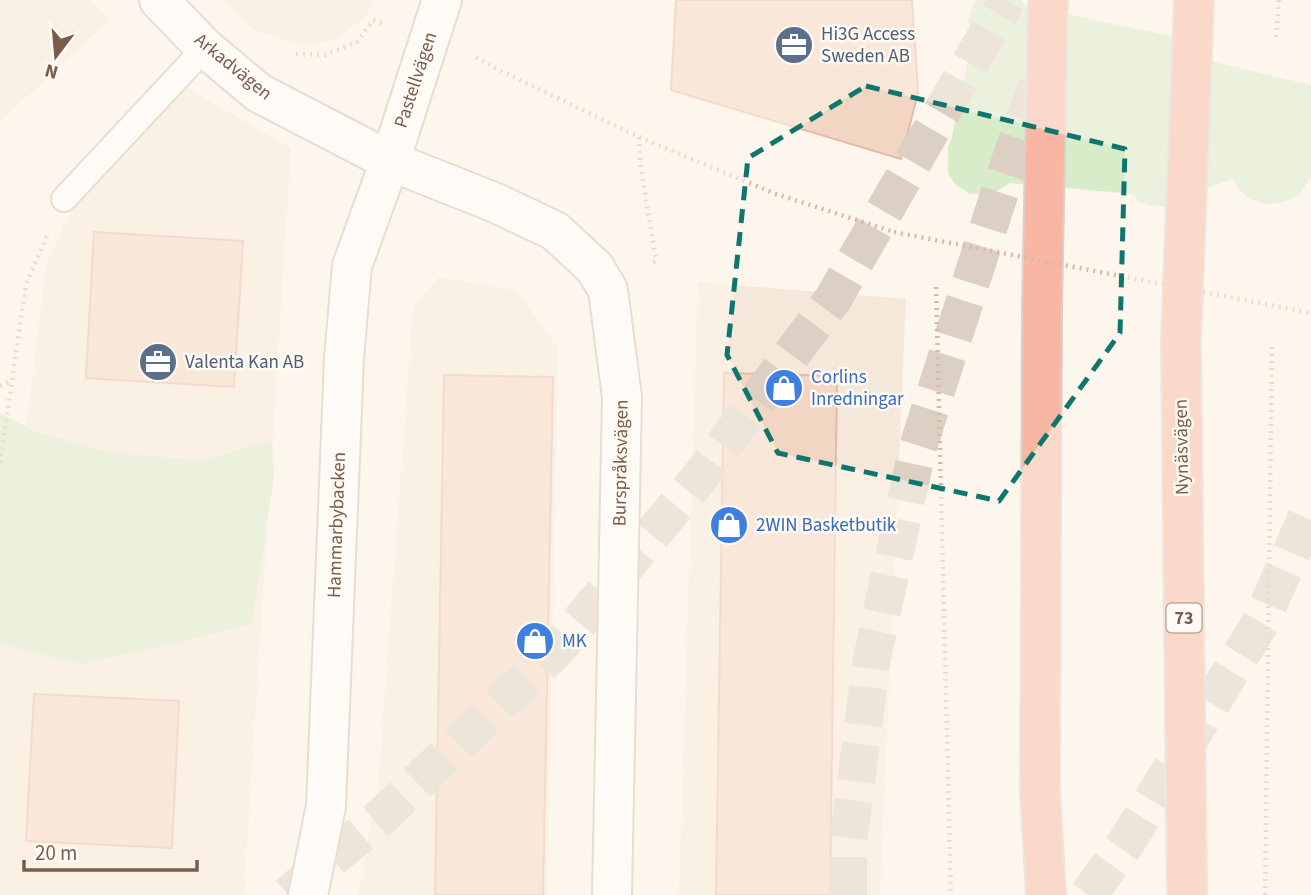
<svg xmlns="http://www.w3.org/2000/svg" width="1311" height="895" viewBox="0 0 1311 895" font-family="'Source Sans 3',sans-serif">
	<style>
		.residential { fill: #f5e8da }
		.green { fill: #d8ecc9 }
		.building { fill: #f3d5c3; stroke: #e6bba3; stroke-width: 2 }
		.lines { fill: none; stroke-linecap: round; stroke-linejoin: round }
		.highway-tunnel { stroke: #dcd0c4; stroke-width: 38; stroke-dasharray: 38 19; stroke-linecap: butt }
		.lane-casing { stroke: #d1beb0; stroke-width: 28 }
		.street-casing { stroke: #d1beb0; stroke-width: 42 }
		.highway-casing { stroke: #dad1cd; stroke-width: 42 }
		.path { stroke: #d9b8a5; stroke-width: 4.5; stroke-dasharray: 2 5; stroke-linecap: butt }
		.lane { stroke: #fff; stroke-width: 24 }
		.street { stroke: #fff; stroke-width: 38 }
		.highway { stroke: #f7b7a3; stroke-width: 38 }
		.path-bridge { stroke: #d9b8a5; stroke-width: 4.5; stroke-dasharray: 2 5; stroke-linecap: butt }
		.marked { fill: none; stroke: #0f766e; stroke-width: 5; stroke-dasharray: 14 9; stroke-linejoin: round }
		.labels { text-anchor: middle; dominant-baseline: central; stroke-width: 5; stroke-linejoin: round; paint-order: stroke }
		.shield { fill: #fffaf3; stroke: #a28b7f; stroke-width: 2 }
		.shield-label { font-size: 18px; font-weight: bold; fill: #7a5c4d }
		.service-label { font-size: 19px; fill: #4e5e75; stroke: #fffaf3; text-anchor: start }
		.street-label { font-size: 19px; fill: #7a5c4d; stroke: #fffaf3 }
		.shop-label { font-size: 19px; fill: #366cbe; stroke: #fffaf3; text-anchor: start }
	</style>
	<rect width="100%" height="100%" fill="#fdf6ec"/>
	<g class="residential">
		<path d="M 0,0 L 90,0 L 109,20 L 0,122 Z"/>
		<path d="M 224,0 L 373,0 L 366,17 L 332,41 L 300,45 L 253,29 Z"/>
		<path d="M 178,83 L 291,148 L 244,895 L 0,895 L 0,640 L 47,261 L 72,210 Z"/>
		<path d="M 439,277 L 517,291 L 558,348 L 547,895 L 358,895 L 379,775 L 413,307 Z"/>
		<path d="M 698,282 L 906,299 L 880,895 L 679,895 Z"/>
	</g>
	<g class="green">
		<path d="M 975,0 L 1022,0 L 1024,5 L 1176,37 L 1211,57 L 1214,62 L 1311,85 L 1311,177 L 1299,195 L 1284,202 L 1267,205 L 1248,198 L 1238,188 L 1233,179 L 1176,199 L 1166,207 L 1152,206 L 1138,202 L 1133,194 L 1010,183 L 992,194 L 970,194 L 955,184 L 948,173 L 948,146 L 951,141 L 974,32 L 968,22 Z"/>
		<path d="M 0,413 L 36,432 L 107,452 L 202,461 L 272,440 L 274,478 L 252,623 L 184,641 L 80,664 L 0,644 Z"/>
	</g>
	<g class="building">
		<path d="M 676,0 L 912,0 L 918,93 L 901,159 L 671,90 Z"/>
		<path d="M 94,232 L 243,241 L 234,387 L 86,378 Z"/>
		<path d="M 724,373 L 837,376 L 830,895 L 716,895 Z"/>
		<path d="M 444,375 L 553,377 L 543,895 L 435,895 Z"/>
		<path d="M 34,694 L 179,701 L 172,848 L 26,841 Z"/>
	</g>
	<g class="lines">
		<g class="highway-tunnel">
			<path d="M 288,895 L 379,819 L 556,650 L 700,477 L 833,299 L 1007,0"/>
			<path d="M 848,895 L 848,843 L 872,658 L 917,450 L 1005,176 L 1044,65"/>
			<path d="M 1088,895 L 1126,843 L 1261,622 L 1311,507"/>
		</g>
		<defs>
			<path id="lane" d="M 64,199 L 205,48"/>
			<g id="street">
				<path d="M 159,0 L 205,48 L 259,93 L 390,161 L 496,203 L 555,231 L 595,268 L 608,290 L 622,397 L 612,895"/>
				<path d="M 308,895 L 326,806 L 344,358 L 352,266 L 390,161 L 442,0"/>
			</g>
			<g id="highway">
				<path d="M 1046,895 L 1040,790 L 1042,309 L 1048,0"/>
				<path d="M 1187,895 L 1181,341 L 1194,0"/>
			</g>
		</defs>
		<use href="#lane" class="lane-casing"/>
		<use href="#street" class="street-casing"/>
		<use href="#highway" class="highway-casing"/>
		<g class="path">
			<path d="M 1276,37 L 1279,0"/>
			<path d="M 296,54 L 325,55 L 357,42 L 373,20 L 382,23"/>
			<path d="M 476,57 L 499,70 L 639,137 L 776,194 L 894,232"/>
			<path d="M 639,137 L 640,162 L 656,261 L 650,264"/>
			<path d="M 936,287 L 951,895"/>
			<path d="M 0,386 L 11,381"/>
			<path d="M 0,463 L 26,284 L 47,236"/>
			<path d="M 1265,895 L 1272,342"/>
		</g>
		<use href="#lane" class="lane"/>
		<use href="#street" class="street"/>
		<use href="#highway" class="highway"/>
		<path class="path-bridge" d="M 894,232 L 1311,313"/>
	</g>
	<path d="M0 0H1311V895H0ZM 866,86 L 1125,149 L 1120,333 L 999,501 L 778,453 L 727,355 L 748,158 Z" fill="#fdf6ec" fill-opacity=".55" fill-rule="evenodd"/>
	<path class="marked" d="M 866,86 L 1125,149 L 1120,333 L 999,501 L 778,453 L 727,355 L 748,158 Z"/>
	<defs>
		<symbol id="office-disc" viewBox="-11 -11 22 22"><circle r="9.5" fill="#5c6f8a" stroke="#fffaf3"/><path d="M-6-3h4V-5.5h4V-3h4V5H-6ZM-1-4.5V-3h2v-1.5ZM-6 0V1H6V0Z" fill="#fff"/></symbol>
		<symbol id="shop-disc" viewBox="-11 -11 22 22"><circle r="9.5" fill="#3f7fe0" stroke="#fffaf3"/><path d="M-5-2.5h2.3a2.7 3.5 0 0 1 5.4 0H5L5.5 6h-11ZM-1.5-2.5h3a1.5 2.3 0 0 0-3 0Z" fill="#fff"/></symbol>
	</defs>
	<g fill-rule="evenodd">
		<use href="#office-disc" x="772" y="23" width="44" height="44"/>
		<use href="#office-disc" x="136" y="340" width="44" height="44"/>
		<use href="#shop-disc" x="762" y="366" width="44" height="44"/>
		<use href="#shop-disc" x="707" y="503" width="44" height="44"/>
		<use href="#shop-disc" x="513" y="619" width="44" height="44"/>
	</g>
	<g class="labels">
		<rect class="shield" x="1166.5" y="603.5" width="35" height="29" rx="5"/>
		<g class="shield-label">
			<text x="1184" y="618">73</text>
		</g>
		<g class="service-label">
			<text x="821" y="34">Hi3G Access<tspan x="821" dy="22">Sweden AB</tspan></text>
			<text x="185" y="362">Valenta Kan AB</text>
		</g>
		<g class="street-label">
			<text transform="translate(233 67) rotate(39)">Arkadvägen</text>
			<text transform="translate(416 80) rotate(-72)">Pastellvägen</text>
			<text transform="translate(1182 447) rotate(-91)">Nynäsvägen</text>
			<text transform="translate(621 463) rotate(-89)">Burspråksvägen</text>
			<text transform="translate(337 525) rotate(-88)">Hammarbybacken</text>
		</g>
		<g class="shop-label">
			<text x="811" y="377">Corlins<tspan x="811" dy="22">Inredningar</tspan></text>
			<text x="756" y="525">2WIN Basketbutik</text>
			<text x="562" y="641">MK</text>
		</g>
	</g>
	<g transform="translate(56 56) rotate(196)" stroke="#fffaf3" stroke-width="5" paint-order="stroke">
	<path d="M0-5L12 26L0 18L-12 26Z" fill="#7a5c4d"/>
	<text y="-10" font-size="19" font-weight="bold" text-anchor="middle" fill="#7a5c4d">N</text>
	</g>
	<path d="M24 860v10h173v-10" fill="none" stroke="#7a5c4d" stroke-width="3.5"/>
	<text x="35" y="860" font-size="21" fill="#7a5c4d" stroke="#fffaf3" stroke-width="5" paint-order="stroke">20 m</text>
</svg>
